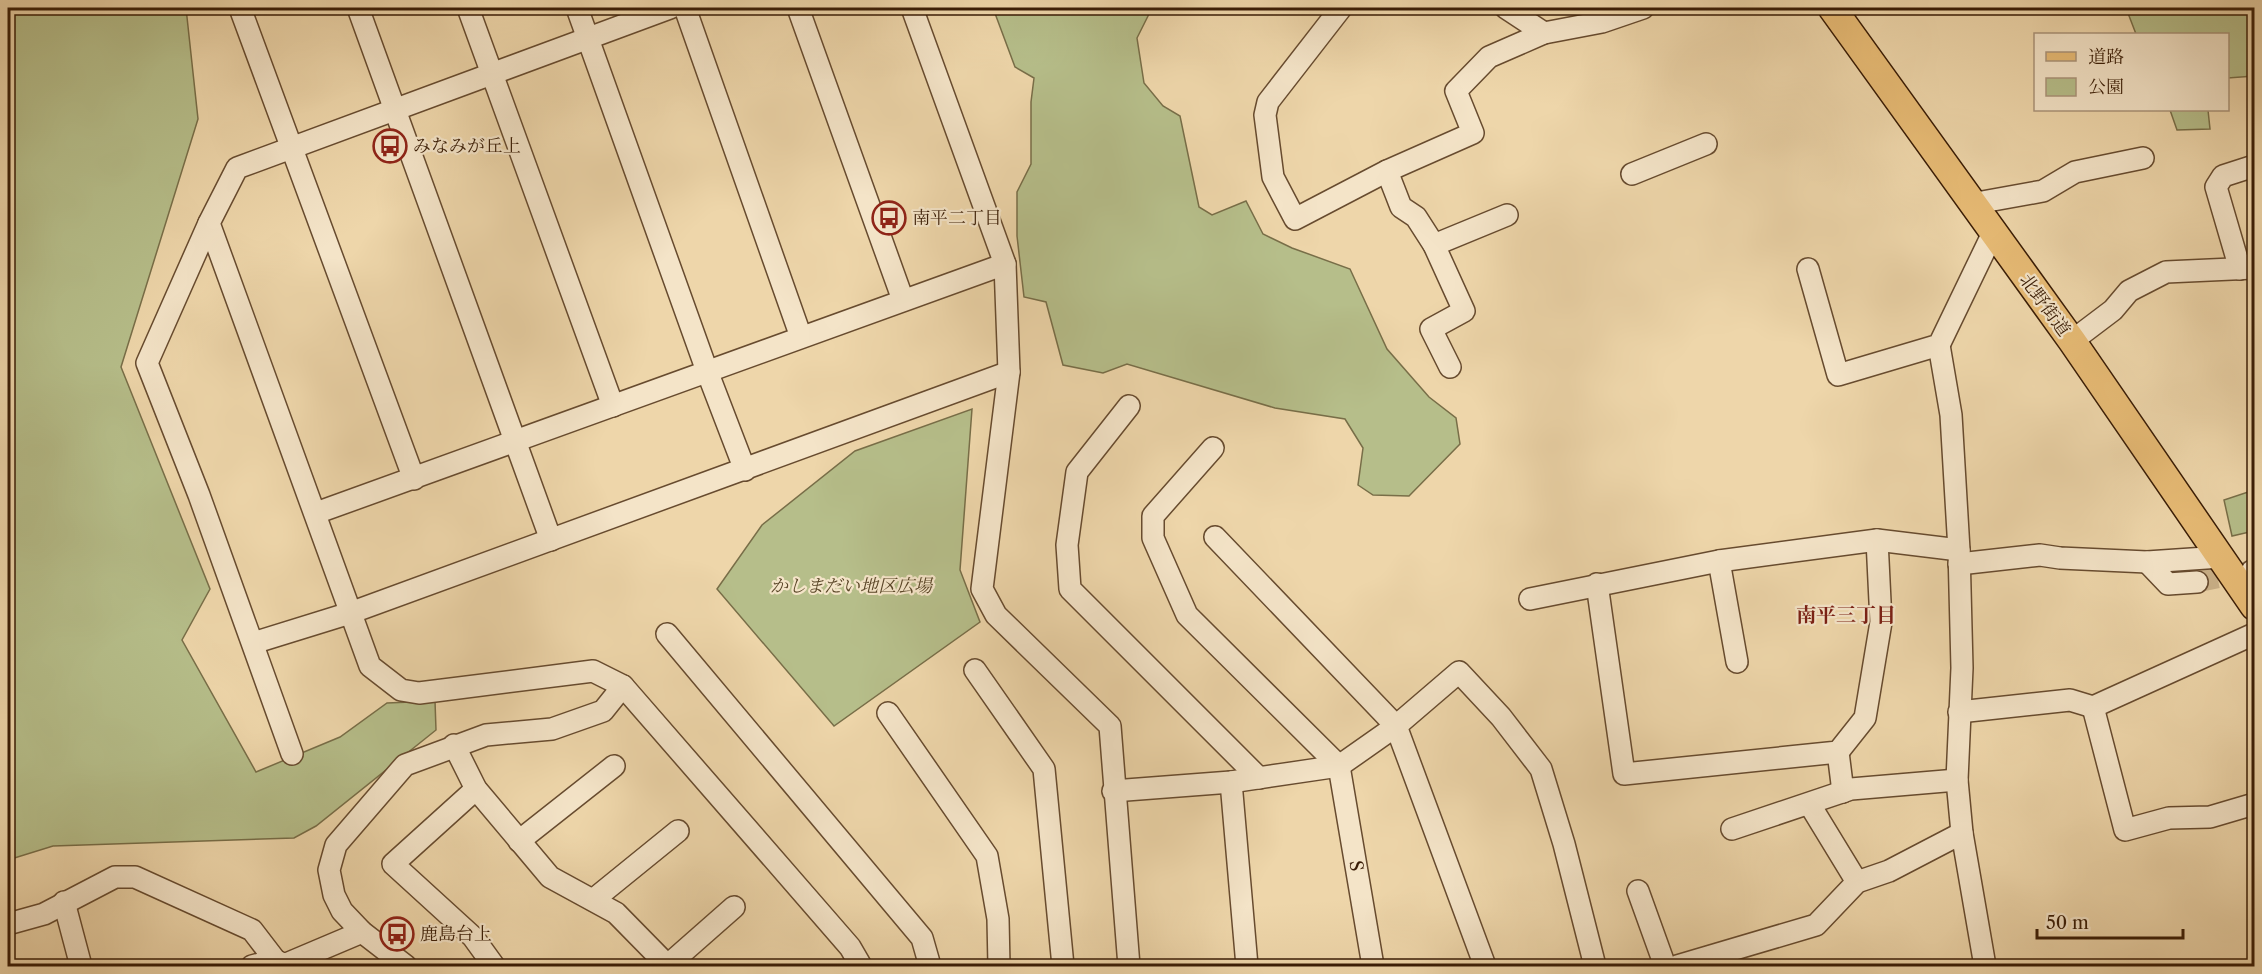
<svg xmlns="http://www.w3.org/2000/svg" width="2262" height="974" viewBox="0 0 2262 974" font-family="'Libre Caslon Text','Noto Serif JP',serif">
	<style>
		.green { fill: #b6be8a; stroke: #786e48; stroke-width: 1.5 }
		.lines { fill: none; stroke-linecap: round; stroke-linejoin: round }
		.minor-tunnel { stroke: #cab189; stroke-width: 21; stroke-dasharray: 21 10; stroke-linecap: butt }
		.minor-casing { stroke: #674b2f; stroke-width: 24 }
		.major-casing { stroke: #3a1d06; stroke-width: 30 }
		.minor { stroke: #f4e4c8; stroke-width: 21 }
		.major { stroke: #e7bb75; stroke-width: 27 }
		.labels { text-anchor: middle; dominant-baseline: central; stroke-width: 4.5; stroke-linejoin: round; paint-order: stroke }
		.poi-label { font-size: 18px; fill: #3a1d06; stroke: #f4e4c8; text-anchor: start }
		.street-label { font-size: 18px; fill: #3a1d06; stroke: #f4e4c8 }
		.park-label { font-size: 18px; font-style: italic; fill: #594527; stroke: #f4e4c8 }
		.neighbourhood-label { font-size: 20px; font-weight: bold; fill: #7a1f14; stroke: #f4e4c8 }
	</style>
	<rect width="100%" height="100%" fill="#eed6aa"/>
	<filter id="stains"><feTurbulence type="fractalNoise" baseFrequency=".00333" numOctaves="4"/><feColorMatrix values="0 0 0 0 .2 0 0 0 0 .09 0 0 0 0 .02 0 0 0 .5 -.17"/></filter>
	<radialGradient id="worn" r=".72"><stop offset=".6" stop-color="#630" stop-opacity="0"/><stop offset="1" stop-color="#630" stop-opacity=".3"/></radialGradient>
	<g class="green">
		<path d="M 8,8 L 186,8 L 198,119 L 121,367 L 210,589 L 182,640 L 256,772 L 340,737 L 387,703 L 435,701 L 436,730 L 316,826 L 294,838 L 53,846 L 8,860 Z"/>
		<path d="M 993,8 L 1152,8 L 1137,38 L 1144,83 L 1163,106 L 1180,116 L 1199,207 L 1212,215 L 1246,201 L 1263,234 L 1292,248 L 1350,269 L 1387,349 L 1429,397 L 1456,418 L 1460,444 L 1409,496 L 1373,495 L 1358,485 L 1363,448 L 1345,419 L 1275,408 L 1127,364 L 1103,373 L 1063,365 L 1046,302 L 1024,297 L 1017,236 L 1017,192 L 1031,164 L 1031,102 L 1034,78 L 1015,67 Z"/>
		<path d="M 2126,8 L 2254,8 L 2254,76 L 2228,78 L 2228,34 L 2136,34 Z"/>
		<path d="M 2170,110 L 2208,110 L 2210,129 L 2177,130 Z"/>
		<path d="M 972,409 L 960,570 L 980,622 L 834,726 L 717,589 L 762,525 L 855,451 Z"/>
		<path d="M 2254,490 L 2254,531 L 2232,536 L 2224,500 Z"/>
	</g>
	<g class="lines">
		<path class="minor-tunnel" d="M 2197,582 L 2246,572"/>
		<defs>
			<g id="minor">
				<path d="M 240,8 L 414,479"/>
				<path d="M 358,8 L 551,540"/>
				<path d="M 468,8 L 613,406"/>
				<path d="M 577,8 L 707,371 L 745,470"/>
				<path d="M 685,8 L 801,337"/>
				<path d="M 798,8 L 903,300"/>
				<path d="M 912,8 L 1005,264 L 1009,372 L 982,589 L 996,615 L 1110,726 L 1129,966"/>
				<path d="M 1341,8 L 1268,102 L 1265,115 L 1273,177 L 1295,219 L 1387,171 L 1473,133 L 1456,91 L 1489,57 L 1544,33 L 1602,22 L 1643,8"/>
				<path d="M 1506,8 L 1544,33"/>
				<path d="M 1387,171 L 1401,207 L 1416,217 L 1434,245 L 1464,311 L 1431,329 L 1450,367"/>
				<path d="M 1632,174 L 1706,144"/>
				<path d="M 1971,204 L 2043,191 L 2075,172 L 2143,158"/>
				<path d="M 209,223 L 147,363 L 199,495 L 292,754"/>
				<path d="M 1434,245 L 1507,215"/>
				<path d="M 1808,269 L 1838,375 L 1939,345 L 1993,233"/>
				<path d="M 2240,269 L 2216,187 L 2223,176 L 2254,166"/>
				<path d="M 2072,341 L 2113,310 L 2129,291 L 2166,272 L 2254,268"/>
				<path d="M 1129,406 L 1077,472 L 1067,545 L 1070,589 L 1259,778"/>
				<path d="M 1213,448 L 1153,516 L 1153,538 L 1187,615 L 1339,766"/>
				<path d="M 316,513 L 1005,264"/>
				<path d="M 1215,537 L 1396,726 L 1485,966"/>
				<path d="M 1959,550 L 1962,668 L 1957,780 L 1962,833 L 1985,966"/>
				<path d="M 1719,561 L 1737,662"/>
				<path d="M 2147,562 L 2168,584 L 2197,582"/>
				<path d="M 1959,564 L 2040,555 L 2060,558 L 2147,562 L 2221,557"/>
				<path d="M 2252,571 L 2254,570"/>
				<path d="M 1597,584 L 1624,774 L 1838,752 L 1865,718 L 1881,622 L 1877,540"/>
				<path d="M 1530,599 L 1719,561 L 1877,540 L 1959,550 L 1951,415 L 1939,345"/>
				<path d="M 667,634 L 922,938 L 930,966"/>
				<path d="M 253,643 L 350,613 L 1009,372"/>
				<path d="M 975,670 L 1044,769 L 1063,966"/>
				<path d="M 623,686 L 850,947 L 861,966"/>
				<path d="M 2093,707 L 2125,830 L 2169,818 L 2210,817 L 2254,804"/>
				<path d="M 1959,712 L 2070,700 L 2093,707 L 2254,634"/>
				<path d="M 888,713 L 987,856 L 998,919 L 999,966"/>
				<path d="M 454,745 L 476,789 L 550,877 L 616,913 L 668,966"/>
				<path d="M 1838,752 L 1843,792"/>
				<path d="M 1339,766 L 1373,966"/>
				<path d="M 1231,782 L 1247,966"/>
				<path d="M 476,789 L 393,864 L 473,937 L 494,966"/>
				<path d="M 1113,791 L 1231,782 L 1339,766 L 1396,726 L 1459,672 L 1501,717 L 1541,769 L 1564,844 L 1595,966"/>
				<path d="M 1810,805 L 1857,882"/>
				<path d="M 1732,829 L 1851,789 L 1957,780"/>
				<path d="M 519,841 L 614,766"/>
				<path d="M 1638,891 L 1665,966"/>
				<path d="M 593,900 L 678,831"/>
				<path d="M 64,902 L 81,966"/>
				<path d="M 8,924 L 44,914 L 115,877 L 135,877 L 252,930 L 275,960 L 284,965 L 362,932"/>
				<path d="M 252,966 L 275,960 L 277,966"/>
				<path d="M 406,966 L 362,932 L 342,911 L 334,895 L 329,870 L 336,845 L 405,765 L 486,735 L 552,729 L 603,711 L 623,686 L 593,671 L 419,693 L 401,690 L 370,666 L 209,223 L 237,168 L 670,8"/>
				<path d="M 667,966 L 734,907"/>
				<path d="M 1677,966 L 1816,925 L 1857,882 L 1889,871 L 1962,833"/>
			</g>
			<path id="major" d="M 1832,8 L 2072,341 L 2254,606"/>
		</defs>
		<use href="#minor" class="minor-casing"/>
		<use href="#major" class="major-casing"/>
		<use href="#minor" class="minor"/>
		<use href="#major" class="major"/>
	</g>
	<defs>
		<symbol id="bus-ring" viewBox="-11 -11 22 22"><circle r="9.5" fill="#f4e4c8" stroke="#8f2418" stroke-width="1.5"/><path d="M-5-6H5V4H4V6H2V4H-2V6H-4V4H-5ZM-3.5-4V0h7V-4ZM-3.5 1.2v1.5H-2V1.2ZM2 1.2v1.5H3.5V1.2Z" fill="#8f2418"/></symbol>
	</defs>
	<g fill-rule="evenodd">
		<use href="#bus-ring" x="371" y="127" width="38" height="38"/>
		<use href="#bus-ring" x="870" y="199" width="38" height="38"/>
		<use href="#bus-ring" x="378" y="915" width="38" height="38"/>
	</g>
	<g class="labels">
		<g class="poi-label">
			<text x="413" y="146">みなみが丘上</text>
			<text x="912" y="218">南平二丁目</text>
			<text x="420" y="934">鹿島台上</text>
		</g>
		<g class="street-label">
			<text transform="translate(2045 305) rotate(54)">北野街道</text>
			<text transform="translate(1356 866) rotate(81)">S</text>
		</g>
		<g class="park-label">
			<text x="851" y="586">かしまだい地区広場</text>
		</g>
		<g class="neighbourhood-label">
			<text x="1846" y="615">南平三丁目</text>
		</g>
	</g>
	<rect width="2262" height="974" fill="none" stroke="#eed6aa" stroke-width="30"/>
	<rect x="9" y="9" width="2244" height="956" fill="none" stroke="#3a1d06" stroke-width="3"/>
	<rect x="15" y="15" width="2232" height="944" fill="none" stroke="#3a1d06" stroke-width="1.5"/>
	<rect x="2034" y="33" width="195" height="78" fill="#f4e4c8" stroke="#aa947a" stroke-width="1.5"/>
	<rect x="2046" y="52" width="30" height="9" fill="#e7bb75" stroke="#aa947a" stroke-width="1.5"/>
	<text x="2088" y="63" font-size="18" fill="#3a1d06">道路</text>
	<rect x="2046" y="78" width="30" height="18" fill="#b6be8a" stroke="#aa947a" stroke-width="1.5"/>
	<text x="2088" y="93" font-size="18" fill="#3a1d06">公園</text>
	<path d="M2037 929v9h146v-9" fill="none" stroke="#3a1d06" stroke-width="3"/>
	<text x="2046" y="929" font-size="18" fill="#3a1d06" stroke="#f4e4c8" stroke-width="4.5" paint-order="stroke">50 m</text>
	<rect width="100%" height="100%" filter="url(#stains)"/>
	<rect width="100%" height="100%" fill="url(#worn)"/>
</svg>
